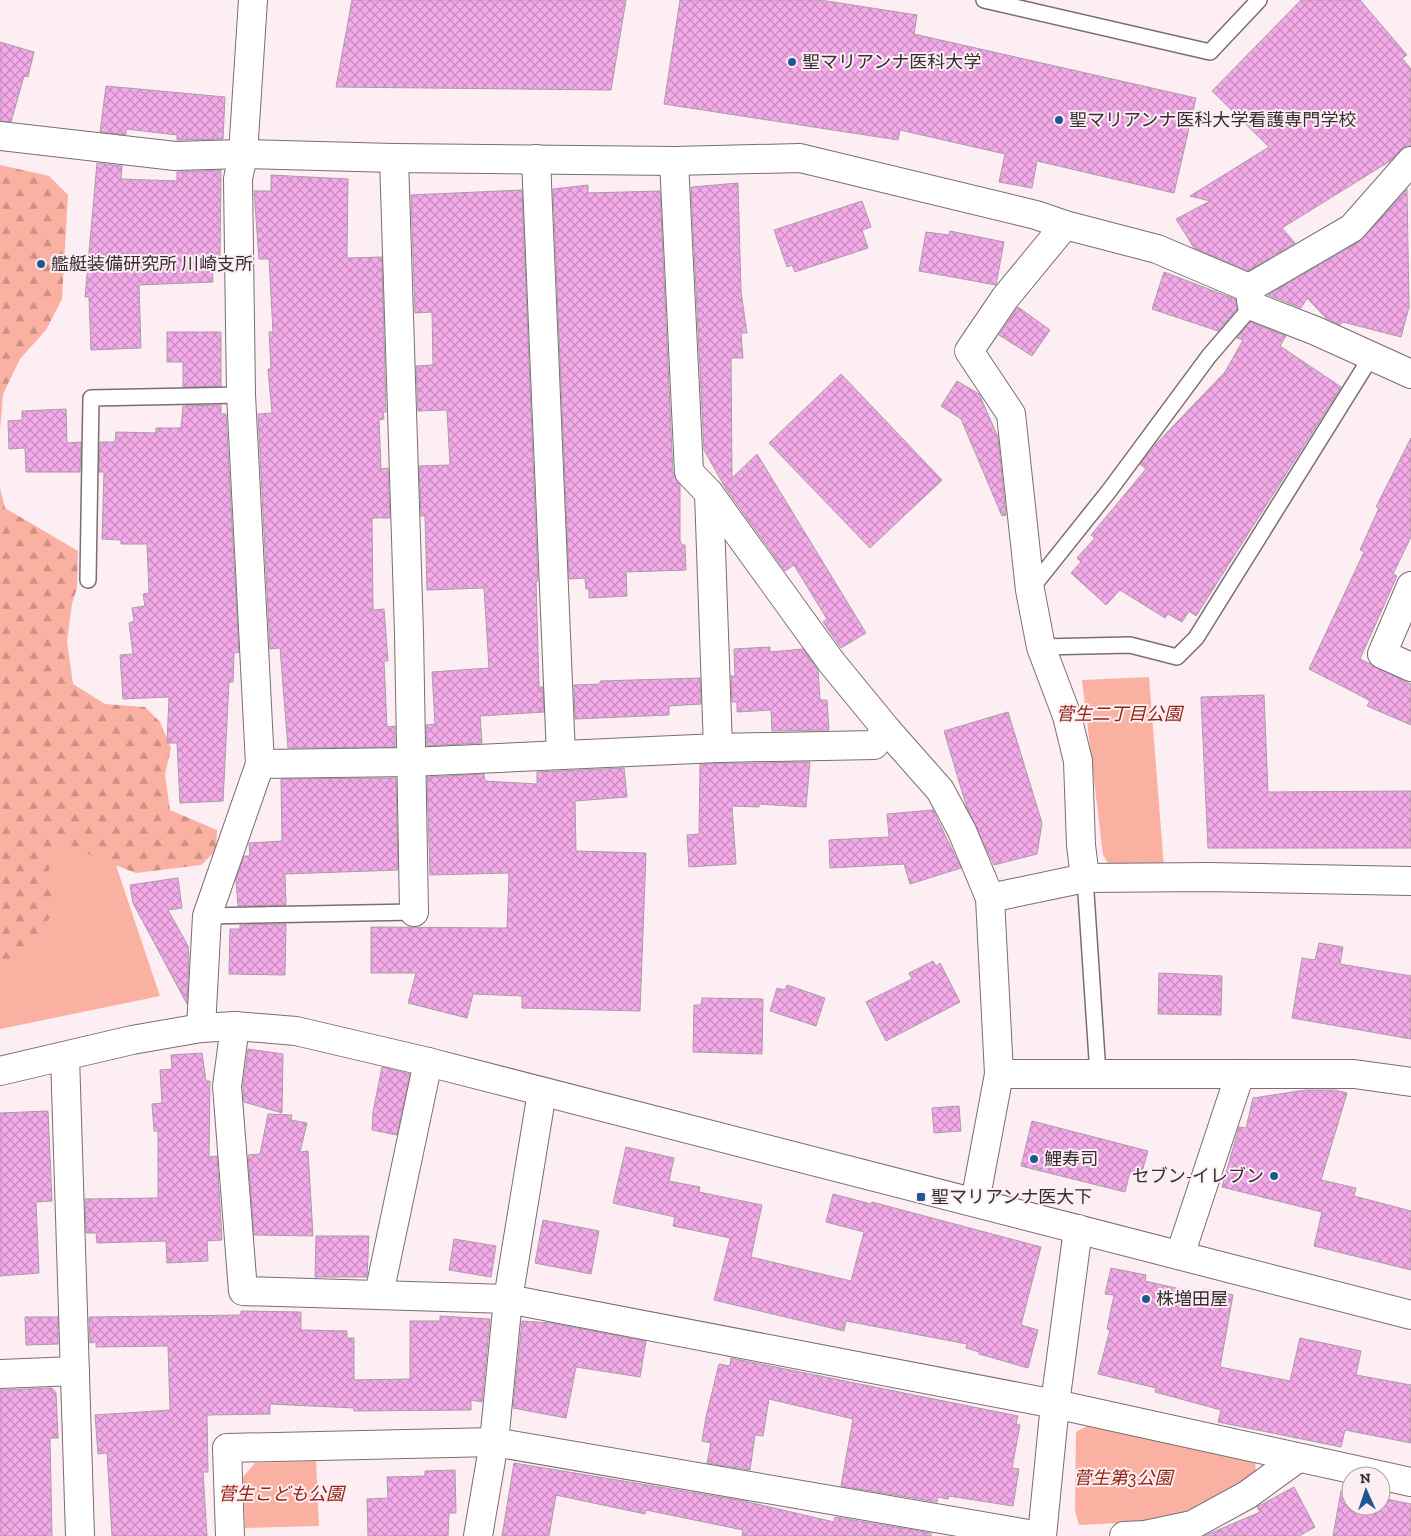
<svg xmlns="http://www.w3.org/2000/svg" width="1411" height="1536" viewBox="0 0 1411 1536" font-family="'Zilla Slab','Noto Sans JP',serif">
	<style>
		.green { fill: #fbb1a1 }
		.forest { fill: url(#forest-firs) }
		.building { fill: url(#building-cross-hatch); stroke: #a99ea7 }
		.lines { fill: none; stroke-linecap: round; stroke-linejoin: round }
		.lane-casing { stroke: #7b6d73; stroke-width: 18 }
		.street-casing { stroke: #7b6d73; stroke-width: 30 }
		.secondary-casing { stroke: #7b6d73; stroke-width: 30 }
		.lane { stroke: #fff; stroke-width: 15 }
		.street { stroke: #fff; stroke-width: 28 }
		.secondary { stroke: #fff; stroke-width: 28 }
		.poi-dot { fill: #1f578f; stroke: #fdeef4; stroke-width: 2 }
		.labels { text-anchor: middle; dominant-baseline: central; stroke-width: 4; stroke-linejoin: round; paint-order: stroke }
		.poi-label { font-size: 18px; fill: #352f32; stroke: #fdeef4; text-anchor: start }
		.park-label { font-size: 18px; font-style: italic; fill: #912311; stroke: #fdeef4 }
	</style>
	<defs>
		<pattern id="forest-firs" width="22" height="20" patternUnits="userSpaceOnUse" patternTransform="scale(1.25)"><rect width="22" height="20" fill="#fbb1a1"/><path d="M5 1l3.5 6h-7zM16 11l3.5 6h-7z" fill="#cc9084"/></pattern>
		<pattern id="building-cross-hatch" width="8" height="8" patternUnits="userSpaceOnUse" patternTransform="scale(1.25)"><rect width="8" height="8" fill="#f4aae9"/><path d="M0 0l8 8M0 8l8-8" fill="none" stroke="#c68bbd"/></pattern>
	</defs>
	<rect width="100%" height="100%" fill="#fdeef4"/>
	<g class="green">
		<path d="M 1149,677 L 1164,867 L 1111,868 L 1103,855 L 1082,680 Z"/>
		<path d="M 56,687 L 160,996 L 0,1029 L 0,752 Z"/>
		<path d="M 1089,1425 L 1255,1459 L 1256,1473 L 1175,1517 L 1141,1522 L 1079,1525 L 1075,1511 L 1076,1432 Z"/>
		<path d="M 316,1461 L 319,1526 L 245,1528 L 243,1477 L 255,1463 Z"/>
	</g>
	<g class="forest">
		<path d="M 0,165 L 49,176 L 68,195 L 62,299 L 46,330 L 20,359 L 3,394 L 0,431 Z"/>
		<path d="M 0,488 L 5,508 L 78,551 L 77,588 L 72,604 L 67,641 L 73,684 L 105,704 L 145,707 L 160,722 L 171,748 L 165,775 L 170,810 L 217,830 L 216,851 L 201,865 L 136,873 L 94,857 L 72,846 L 52,855 L 48,874 L 60,902 L 24,956 L 0,963 Z"/>
	</g>
	<g class="building">
		<path d="M 352,0 L 626,0 L 611,90 L 336,87 Z"/>
		<path d="M 680,0 L 820,0 L 917,15 L 914,34 L 1196,98 L 1174,193 L 1037,161 L 1032,188 L 999,182 L 1005,154 L 900,130 L 898,140 L 664,104 Z"/>
		<path d="M 1301,0 L 1360,0 L 1407,55 L 1402,58 L 1411,69 L 1411,146 L 1406,146 L 1390,161 L 1282,228 L 1295,243 L 1248,271 L 1194,248 L 1176,219 L 1210,201 L 1190,196 L 1269,147 L 1212,91 Z"/>
		<path d="M 0,42 L 34,52 L 28,77 L 24,76 L 11,122 L 0,121 Z"/>
		<path d="M 106,86 L 225,97 L 223,139 L 177,140 L 177,135 L 126,129 L 126,135 L 100,132 Z"/>
		<path d="M 97,163 L 122,166 L 121,179 L 177,181 L 177,172 L 221,170 L 220,260 L 212,261 L 213,282 L 139,285 L 141,348 L 91,350 L 89,297 L 85,297 Z"/>
		<path d="M 271,175 L 348,179 L 347,258 L 382,257 L 386,412 L 383,412 L 384,419 L 379,420 L 381,469 L 388,468 L 390,518 L 372,518 L 373,610 L 384,609 L 388,661 L 384,661 L 387,727 L 395,726 L 395,747 L 288,748 L 280,648 L 270,649 L 258,414 L 272,413 L 268,369 L 271,369 L 269,332 L 273,332 L 269,259 L 259,259 L 254,191 L 271,191 Z"/>
		<path d="M 738,183 L 741,292 L 747,333 L 741,333 L 743,358 L 731,358 L 732,478 L 757,454 L 866,633 L 841,648 L 823,622 L 827,619 L 794,565 L 785,571 L 726,489 L 704,450 L 691,189 L 692,187 Z"/>
		<path d="M 588,185 L 588,193 L 660,191 L 673,473 L 680,485 L 680,540 L 682,545 L 685,545 L 686,570 L 626,572 L 627,596 L 589,598 L 589,589 L 586,589 L 585,578 L 569,579 L 553,189 Z"/>
		<path d="M 1407,189 L 1409,307 L 1401,337 L 1343,322 L 1340,325 L 1326,318 L 1307,298 L 1301,308 L 1268,295 L 1360,241 Z"/>
		<path d="M 522,190 L 538,581 L 536,581 L 539,687 L 543,687 L 544,712 L 480,716 L 482,743 L 427,746 L 426,725 L 435,724 L 432,672 L 489,668 L 484,588 L 427,590 L 425,516 L 421,516 L 419,466 L 450,465 L 447,410 L 418,411 L 416,366 L 433,365 L 432,312 L 415,313 L 411,195 Z"/>
		<path d="M 862,201 L 871,227 L 862,230 L 868,248 L 795,272 L 792,265 L 787,267 L 774,230 Z"/>
		<path d="M 950,231 L 1004,242 L 996,285 L 919,271 L 926,232 L 949,235 Z"/>
		<path d="M 1164,272 L 1235,299 L 1237,309 L 1218,331 L 1152,309 Z"/>
		<path d="M 1018,307 L 1050,330 L 1032,356 L 999,335 Z"/>
		<path d="M 1250,322 L 1286,336 L 1280,346 L 1341,387 L 1196,616 L 1189,611 L 1182,622 L 1168,614 L 1165,618 L 1120,590 L 1106,605 L 1071,573 L 1081,562 L 1077,558 L 1095,538 L 1091,535 L 1146,469 L 1140,464 L 1156,444 L 1225,372 L 1243,340 L 1237,338 Z"/>
		<path d="M 167,332 L 221,332 L 221,386 L 183,387 L 183,362 L 167,362 Z"/>
		<path d="M 841,374 L 942,480 L 870,548 L 769,443 Z"/>
		<path d="M 957,381 L 979,394 L 998,437 L 1006,515 L 1002,516 L 961,419 L 941,406 Z"/>
		<path d="M 221,405 L 221,414 L 226,414 L 239,652 L 234,653 L 233,682 L 229,682 L 223,801 L 180,803 L 177,743 L 167,743 L 169,697 L 123,699 L 120,655 L 133,654 L 129,623 L 134,621 L 132,608 L 145,606 L 143,594 L 149,593 L 147,544 L 121,544 L 121,540 L 102,539 L 104,472 L 99,472 L 100,442 L 115,442 L 116,432 L 156,433 L 156,428 L 181,428 L 183,406 Z"/>
		<path d="M 66,409 L 67,443 L 81,442 L 80,472 L 26,472 L 25,448 L 9,449 L 8,421 L 22,420 L 22,411 Z"/>
		<path d="M 1411,438 L 1411,537 L 1393,574 L 1397,576 L 1360,659 L 1411,684 L 1411,725 L 1367,706 L 1370,701 L 1365,698 L 1309,669 L 1364,552 L 1360,550 L 1379,508 L 1376,507 Z"/>
		<path d="M 770,647 L 770,652 L 803,649 L 818,670 L 820,700 L 827,700 L 829,730 L 772,731 L 771,710 L 737,712 L 737,702 L 732,702 L 731,676 L 735,676 L 734,649 Z"/>
		<path d="M 700,678 L 701,704 L 669,706 L 669,715 L 575,719 L 574,685 L 600,684 L 600,681 Z"/>
		<path d="M 1264,695 L 1268,792 L 1411,791 L 1411,848 L 1208,848 L 1201,697 Z"/>
		<path d="M 1008,712 L 1042,823 L 1037,854 L 994,865 L 967,808 L 944,731 Z"/>
		<path d="M 810,762 L 806,807 L 759,804 L 759,807 L 732,806 L 736,864 L 689,867 L 687,835 L 699,834 L 700,764 Z"/>
		<path d="M 624,768 L 627,797 L 575,801 L 576,851 L 646,853 L 640,1011 L 522,1008 L 522,996 L 473,994 L 467,1018 L 408,1003 L 416,973 L 371,973 L 371,927 L 507,928 L 509,873 L 430,875 L 427,777 L 484,774 L 485,781 L 537,784 L 537,772 Z"/>
		<path d="M 396,778 L 398,870 L 285,874 L 286,905 L 238,906 L 236,880 L 244,856 L 250,856 L 249,843 L 282,841 L 281,779 Z"/>
		<path d="M 933,810 L 961,868 L 910,884 L 904,864 L 830,868 L 829,840 L 889,837 L 887,814 Z"/>
		<path d="M 178,878 L 182,908 L 168,910 L 188,946 L 189,958 L 187,1004 L 133,903 L 130,885 Z"/>
		<path d="M 286,924 L 285,975 L 229,974 L 230,929 L 240,929 L 240,925 Z"/>
		<path d="M 1319,943 L 1343,947 L 1340,964 L 1411,976 L 1411,1039 L 1292,1018 L 1302,958 L 1315,960 Z"/>
		<path d="M 933,961 L 936,966 L 940,963 L 960,1002 L 886,1041 L 866,1002 L 912,979 L 909,973 Z"/>
		<path d="M 1159,973 L 1222,976 L 1221,1015 L 1158,1014 Z"/>
		<path d="M 787,985 L 825,998 L 816,1026 L 770,1011 L 777,988 L 785,990 Z"/>
		<path d="M 702,998 L 763,999 L 762,1054 L 693,1052 L 694,1005 L 701,1005 Z"/>
		<path d="M 248,1049 L 283,1054 L 282,1113 L 244,1102 L 243,1086 Z"/>
		<path d="M 202,1053 L 206,1081 L 210,1081 L 209,1157 L 217,1156 L 222,1240 L 207,1241 L 208,1261 L 167,1263 L 166,1241 L 97,1243 L 96,1233 L 86,1233 L 85,1199 L 158,1198 L 158,1131 L 154,1131 L 152,1104 L 162,1103 L 160,1070 L 172,1069 L 171,1055 Z"/>
		<path d="M 382,1067 L 410,1074 L 397,1135 L 372,1130 L 373,1112 Z"/>
		<path d="M 1306,1090 L 1335,1090 L 1347,1093 L 1321,1180 L 1356,1188 L 1354,1196 L 1411,1211 L 1411,1270 L 1314,1246 L 1322,1212 L 1222,1187 L 1239,1127 L 1246,1128 L 1253,1098 Z"/>
		<path d="M 959,1106 L 961,1131 L 934,1133 L 932,1108 Z"/>
		<path d="M 48,1111 L 52,1201 L 36,1202 L 39,1273 L 0,1276 L 0,1113 Z"/>
		<path d="M 268,1114 L 292,1115 L 291,1120 L 307,1123 L 300,1152 L 308,1151 L 313,1236 L 254,1235 L 248,1155 L 260,1154 Z"/>
		<path d="M 1032,1121 L 1148,1151 L 1141,1175 L 1130,1172 L 1125,1192 L 1021,1166 Z"/>
		<path d="M 626,1147 L 674,1158 L 669,1181 L 700,1187 L 699,1192 L 762,1205 L 751,1257 L 851,1281 L 864,1232 L 826,1222 L 833,1194 L 871,1204 L 872,1202 L 1041,1247 L 1021,1325 L 1038,1330 L 1028,1368 L 979,1354 L 979,1352 L 966,1348 L 967,1344 L 846,1321 L 844,1331 L 714,1300 L 730,1238 L 673,1226 L 675,1217 L 613,1203 Z"/>
		<path d="M 543,1220 L 599,1231 L 591,1274 L 535,1263 Z"/>
		<path d="M 316,1236 L 369,1236 L 367,1277 L 315,1277 Z"/>
		<path d="M 454,1239 L 496,1246 L 491,1277 L 449,1270 Z"/>
		<path d="M 1111,1268 L 1146,1275 L 1145,1281 L 1202,1294 L 1203,1289 L 1233,1295 L 1220,1367 L 1290,1381 L 1300,1338 L 1361,1351 L 1356,1375 L 1411,1385 L 1411,1443 L 1345,1430 L 1341,1447 L 1218,1422 L 1221,1410 L 1155,1392 L 1156,1388 L 1098,1374 L 1110,1330 L 1107,1329 L 1114,1295 L 1105,1294 Z"/>
		<path d="M 241,1311 L 301,1312 L 301,1330 L 347,1331 L 347,1338 L 354,1338 L 354,1380 L 410,1379 L 410,1321 L 440,1321 L 440,1316 L 490,1319 L 482,1402 L 471,1400 L 471,1410 L 354,1411 L 354,1408 L 270,1404 L 270,1414 L 207,1415 L 208,1472 L 203,1472 L 207,1536 L 112,1536 L 107,1453 L 98,1454 L 95,1415 L 170,1410 L 168,1346 L 96,1347 L 96,1342 L 90,1343 L 89,1317 L 241,1315 Z"/>
		<path d="M 25,1317 L 58,1317 L 58,1344 L 26,1345 Z"/>
		<path d="M 522,1321 L 551,1323 L 646,1341 L 640,1377 L 576,1367 L 566,1418 L 513,1408 Z"/>
		<path d="M 731,1358 L 1018,1416 L 1016,1424 L 1020,1425 L 1012,1468 L 1019,1469 L 1013,1506 L 949,1496 L 948,1499 L 938,1497 L 937,1502 L 841,1486 L 853,1419 L 769,1399 L 763,1436 L 755,1435 L 750,1470 L 707,1463 L 711,1443 L 702,1441 L 706,1417 L 719,1364 L 730,1366 Z"/>
		<path d="M 52,1388 L 56,1393 L 58,1438 L 50,1438 L 52,1536 L 0,1536 L 0,1390 Z"/>
		<path d="M 514,1463 L 744,1501 L 834,1522 L 835,1517 L 931,1533 L 931,1536 L 742,1536 L 743,1530 L 646,1510 L 645,1514 L 556,1495 L 549,1536 L 502,1536 Z"/>
		<path d="M 455,1470 L 456,1513 L 449,1513 L 448,1536 L 368,1536 L 367,1499 L 388,1498 L 387,1477 L 425,1476 L 425,1471 Z"/>
		<path d="M 1294,1487 L 1315,1527 L 1299,1536 L 1204,1536 L 1260,1512 L 1257,1507 Z"/>
		<path d="M 1341,1491 L 1351,1493 L 1351,1506 L 1381,1506 L 1381,1498 L 1411,1504 L 1411,1536 L 1333,1536 Z"/>
	</g>
	<g class="lines">
		<defs>
			<g id="lane">
				<path d="M 984,0 L 1210,52 L 1259,0"/>
				<path d="M 88,580 L 91,398 L 241,395"/>
				<path d="M 1030,590 L 1109,491 L 1209,356 L 1252,306"/>
				<path d="M 1041,647 L 1130,645 L 1177,657 L 1196,638 L 1371,357"/>
				<path d="M 1085,878 L 1098,1074"/>
				<path d="M 207,916 L 414,912"/>
			</g>
			<g id="street">
				<path d="M 0,136 L 175,156 L 243,154 L 394,158 L 674,161 L 800,158 L 1036,215 L 1065,225 L 1157,249 L 1249,288"/>
				<path d="M 394,158 L 409,633 L 414,912"/>
				<path d="M 536,159 L 561,755"/>
				<path d="M 674,161 L 689,472 L 709,493 L 832,663 L 887,730 L 940,790 L 962,831 L 990,898 L 999,1074 L 975,1202"/>
				<path d="M 1065,225 L 1005,298 L 969,351 L 1011,414 L 1030,590 L 1041,647 L 1067,716 L 1078,761 L 1081,845 L 1085,878"/>
				<path d="M 1249,288 L 1352,228 L 1411,161"/>
				<path d="M 1249,288 L 1252,306 L 1316,331 L 1411,374"/>
				<path d="M 709,493 L 718,748"/>
				<path d="M 1411,586 L 1382,654 L 1411,667"/>
				<path d="M 260,764 L 410,762 L 718,748 L 874,745 L 887,730"/>
				<path d="M 990,898 L 1085,878 L 1209,877 L 1411,881"/>
				<path d="M 235,1026 L 227,1086 L 243,1291 L 508,1299 L 1055,1404 L 1411,1482"/>
				<path d="M 201,1028 L 207,916 L 260,764 L 241,395 L 238,179 L 243,154 L 253,0"/>
				<path d="M 65,1056 L 80,1536"/>
				<path d="M 999,1074 L 1354,1074 L 1411,1082"/>
				<path d="M 1180,1255 L 1240,1074"/>
				<path d="M 379,1294 L 428,1062"/>
				<path d="M 0,1374 L 75,1371"/>
				<path d="M 230,1536 L 227,1448 L 494,1442 L 1040,1536"/>
				<path d="M 478,1536 L 494,1442 L 508,1299 L 542,1092"/>
				<path d="M 1042,1536 L 1055,1404 L 1078,1229"/>
				<path d="M 1124,1536 L 1145,1535 L 1192,1525 L 1247,1495 L 1298,1458"/>
			</g>
			<path id="secondary" d="M 0,1071 L 132,1040 L 201,1028 L 235,1026 L 296,1031 L 428,1062 L 1411,1315"/>
		</defs>
		<use href="#lane" class="lane-casing"/>
		<use href="#street" class="street-casing"/>
		<use href="#secondary" class="secondary-casing"/>
		<use href="#lane" class="lane"/>
		<use href="#street" class="street"/>
		<use href="#secondary" class="secondary"/>
	</g>
	<g class="poi-dot">
		<circle cx="792" cy="62" r="5"/>
		<circle cx="1059" cy="120" r="5"/>
		<circle cx="41" cy="264" r="5"/>
		<circle cx="1034" cy="1159" r="5"/>
		<circle cx="1274" cy="1176" r="5"/>
		<rect x="916" y="1192" width="10" height="10" rx="2.5"/>
		<circle cx="1146" cy="1299" r="5"/>
	</g>
	<g class="labels">
		<g class="poi-label">
			<text x="802" y="62">聖マリアンナ医科大学</text>
			<text x="1069" y="120">聖マリアンナ医科大学看護専門学校</text>
			<text x="51" y="264">艦艇装備研究所 川崎支所</text>
			<text x="1044" y="1159">鯉寿司</text>
			<text x="1264" y="1176" text-anchor="end">セブン-イレブン</text>
			<text x="931" y="1197">聖マリアンナ医大下</text>
			<text x="1156" y="1299">株増田屋</text>
		</g>
		<g class="park-label">
			<text x="1119" y="714">菅生二丁目公園</text>
			<text x="1123" y="1478">菅生第3公園</text>
			<text x="281" y="1494">菅生こども公園</text>
		</g>
	</g>
	<g transform="translate(1366 1491) rotate(357)"><circle r="24" fill="#fdeef4" stroke="#ada2a6"/>
	<path d="M0-4L9 19L0 12L-9 19Z" fill="#1f578f"/>
	<text y="-8" font-size="14" font-weight="bold" text-anchor="middle" fill="#352f32">N</text>
	</g>
</svg>
